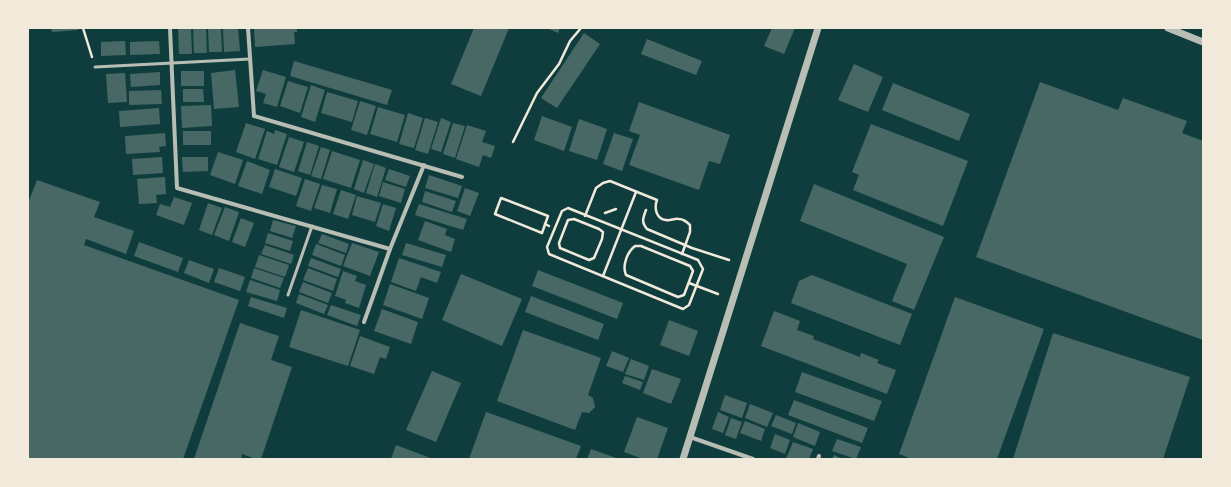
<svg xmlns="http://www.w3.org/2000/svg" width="1231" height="487" viewBox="0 0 1231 487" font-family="Inter,sans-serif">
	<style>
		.building { fill: #486865 }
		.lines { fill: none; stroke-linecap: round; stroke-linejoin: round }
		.path { stroke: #f1e9da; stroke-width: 2.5 }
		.service { stroke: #b8beb3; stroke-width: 3 }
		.minor { stroke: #b8beb3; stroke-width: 4 }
		.tertiary { stroke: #b8beb3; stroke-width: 7 }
	</style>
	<rect width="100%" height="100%" fill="#0f3d3e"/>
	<g class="building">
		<path d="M 51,28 L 78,28 L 78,30 L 52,32 Z"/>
		<path d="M 178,28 L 191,28 L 192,54 L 179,54 Z"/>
		<path d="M 193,28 L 206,28 L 207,53 L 194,53 Z"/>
		<path d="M 208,28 L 221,28 L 222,52 L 209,52 Z"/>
		<path d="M 223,28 L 238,28 L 240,51 L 224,52 Z"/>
		<path d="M 254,28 L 297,28 L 297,32 L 294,32 L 295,44 L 255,47 Z"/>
		<path d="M 474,28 L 509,28 L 481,96 L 451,84 Z"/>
		<path d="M 547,28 L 560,28 L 558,33 Z"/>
		<path d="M 772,28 L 795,28 L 784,54 L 764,46 Z"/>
		<path d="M 584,33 L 600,44 L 557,108 L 541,98 Z"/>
		<path d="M 647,39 L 702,61 L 696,75 L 641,54 Z"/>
		<path d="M 125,41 L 126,55 L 101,56 L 101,42 Z"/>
		<path d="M 159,41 L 160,54 L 130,55 L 130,42 Z"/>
		<path d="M 294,61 L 392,90 L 387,105 L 290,76 Z"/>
		<path d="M 854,64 L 883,77 L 868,112 L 838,100 Z"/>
		<path d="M 235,70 L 239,107 L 214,109 L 211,73 Z"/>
		<path d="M 263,70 L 286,77 L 277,107 L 263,103 L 266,94 L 256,91 Z"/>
		<rect x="181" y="71" width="23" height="15"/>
		<path d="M 160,72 L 160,85 L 131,87 L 130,74 Z"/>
		<path d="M 125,73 L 127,102 L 108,103 L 106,74 Z"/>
		<path d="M 288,81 L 308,87 L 300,113 L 280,106 Z"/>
		<path d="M 1040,82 L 1118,110 L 1123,98 L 1187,121 L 1182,133 L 1203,141 L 1203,340 L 976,257 Z"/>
		<path d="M 893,83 L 970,114 L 959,141 L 882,110 Z"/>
		<path d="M 311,85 L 325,90 L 315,122 L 301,117 Z"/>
		<path d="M 183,89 L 203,89 L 204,102 L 183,102 Z"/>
		<path d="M 161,90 L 162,104 L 129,105 L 129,91 Z"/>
		<path d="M 327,92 L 358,101 L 352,122 L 321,113 Z"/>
		<path d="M 360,101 L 376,106 L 367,135 L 351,130 Z"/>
		<path d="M 639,102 L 730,135 L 720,164 L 709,161 L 699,190 L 629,165 L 640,135 L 629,131 Z"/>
		<path d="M 211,105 L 212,126 L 182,128 L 181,106 Z"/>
		<path d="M 378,107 L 405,115 L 397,142 L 370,134 Z"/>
		<path d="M 159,108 L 160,124 L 120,127 L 119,111 Z"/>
		<path d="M 408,113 L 423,118 L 414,148 L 399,144 Z"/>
		<path d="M 542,116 L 572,127 L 564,151 L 534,140 Z"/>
		<path d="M 425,118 L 438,122 L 428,154 L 415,150 Z"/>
		<path d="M 441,118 L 451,122 L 441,152 L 431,149 Z"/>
		<path d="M 579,119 L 607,129 L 597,160 L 569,151 Z"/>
		<path d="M 246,123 L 265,129 L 255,159 L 236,152 Z"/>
		<path d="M 453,123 L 465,126 L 455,158 L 443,154 Z"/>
		<path d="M 871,124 L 968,161 L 943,226 L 853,190 L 859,175 L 852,172 Z"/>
		<path d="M 467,125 L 486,131 L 482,142 L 495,146 L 491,158 L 483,155 L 479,167 L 456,159 Z"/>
		<path d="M 275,130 L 287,134 L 277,165 L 258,159 L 267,131 L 274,134 Z"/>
		<rect x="183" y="131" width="28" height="14"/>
		<path d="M 165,133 L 166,146 L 159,147 L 160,152 L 126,154 L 125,136 Z"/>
		<path d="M 614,133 L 633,139 L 622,171 L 603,164 Z"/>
		<path d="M 289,137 L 304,142 L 294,172 L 279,167 Z"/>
		<path d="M 307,142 L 319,146 L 310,175 L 298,171 Z"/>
		<path d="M 321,147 L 330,150 L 321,179 L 311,176 Z"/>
		<path d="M 332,151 L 360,160 L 351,188 L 323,179 Z"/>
		<path d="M 218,152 L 243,160 L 235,184 L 210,175 Z"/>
		<path d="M 162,157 L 163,173 L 133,175 L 132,159 Z"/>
		<path d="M 182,157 L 208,157 L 208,171 L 183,172 Z"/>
		<path d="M 363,160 L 374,164 L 364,193 L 354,189 Z"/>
		<path d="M 247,161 L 270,170 L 262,194 L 238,186 Z"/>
		<path d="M 375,164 L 386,168 L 377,197 L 366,193 Z"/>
		<path d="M 275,169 L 302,178 L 296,196 L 269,187 Z"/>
		<path d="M 389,169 L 410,176 L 406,187 L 385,180 Z"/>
		<path d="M 429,175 L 462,186 L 458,198 L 425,188 Z"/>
		<path d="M 165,177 L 166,194 L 156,195 L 157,203 L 139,204 L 137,179 Z"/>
		<path d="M 305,179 L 320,184 L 311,211 L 296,206 Z"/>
		<path d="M 37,180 L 100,202 L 94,217 L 134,231 L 126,254 L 86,239 L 84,245 L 239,300 L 183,459 L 28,459 L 28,203 Z"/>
		<path d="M 383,182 L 405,189 L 401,203 L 379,196 Z"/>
		<path d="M 814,184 L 944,237 L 914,310 L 892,301 L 907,264 L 800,221 Z"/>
		<path d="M 322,185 L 337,189 L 330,213 L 314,208 Z"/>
		<path d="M 465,188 L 479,193 L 470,216 L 457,211 Z"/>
		<path d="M 341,190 L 356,195 L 348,219 L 333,214 Z"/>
		<path d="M 425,191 L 456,201 L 452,212 L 422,202 Z"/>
		<path d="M 357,196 L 381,203 L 375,222 L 352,215 Z"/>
		<path d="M 174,197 L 192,203 L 184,225 L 156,215 L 160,204 L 170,207 Z"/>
		<path d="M 208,203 L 222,208 L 212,235 L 199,230 Z"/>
		<path d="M 383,204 L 396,208 L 389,231 L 376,226 Z"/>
		<path d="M 419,204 L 467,219 L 463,230 L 415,215 Z"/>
		<path d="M 225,207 L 239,212 L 229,241 L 214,235 Z"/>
		<path d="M 241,218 L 254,223 L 245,247 L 232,242 Z"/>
		<path d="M 273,220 L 296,226 L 292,238 L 270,231 Z"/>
		<path d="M 425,221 L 447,229 L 445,235 L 455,239 L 451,252 L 418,240 Z"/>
		<path d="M 268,233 L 293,241 L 290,251 L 265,243 Z"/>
		<path d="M 322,234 L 349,244 L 346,253 L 318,243 Z"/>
		<path d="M 139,242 L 183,258 L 178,272 L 134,256 Z"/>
		<path d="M 352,243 L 379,252 L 370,276 L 343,266 Z"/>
		<path d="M 406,243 L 446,255 L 442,267 L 402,255 Z"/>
		<path d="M 316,244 L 345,255 L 341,266 L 312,255 Z"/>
		<path d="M 265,245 L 294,255 L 291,264 L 261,254 Z"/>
		<path d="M 259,255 L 289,265 L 285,277 L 255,267 Z"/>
		<path d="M 311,258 L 341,269 L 338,277 L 308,266 Z"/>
		<path d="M 399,258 L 441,272 L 437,283 L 421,277 L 416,291 L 391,282 Z"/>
		<path d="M 189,260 L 214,269 L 209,283 L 184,273 Z"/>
		<path d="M 219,268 L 245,277 L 240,291 L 214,282 Z"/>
		<path d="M 254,268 L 284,278 L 280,288 L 251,278 Z"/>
		<path d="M 308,268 L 337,279 L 333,291 L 303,280 Z"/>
		<path d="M 538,270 L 623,303 L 617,319 L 532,286 Z"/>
		<path d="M 343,271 L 357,276 L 355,281 L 366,285 L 359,308 L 345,303 L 346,300 L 335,296 Z"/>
		<path d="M 461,274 L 522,299 L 502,346 L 442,320 Z"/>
		<path d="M 812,275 L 912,314 L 900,345 L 791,303 L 799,281 Z"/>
		<path d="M 250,280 L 280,290 L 277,301 L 246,292 Z"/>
		<path d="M 303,282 L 332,293 L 328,303 L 299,292 Z"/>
		<path d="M 390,284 L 429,298 L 422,319 L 383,305 Z"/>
		<path d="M 299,294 L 328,305 L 324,314 L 296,303 Z"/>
		<path d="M 531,296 L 604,324 L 598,340 L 525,312 Z"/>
		<path d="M 251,297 L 287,308 L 284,318 L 248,306 Z"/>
		<path d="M 955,297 L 1044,329 L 997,459 L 912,459 L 899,454 Z"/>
		<path d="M 331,305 L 361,315 L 357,326 L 327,315 Z"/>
		<path d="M 382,309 L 418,322 L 411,344 L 374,331 Z"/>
		<path d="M 301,310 L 360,330 L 348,366 L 289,347 Z"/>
		<path d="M 774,311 L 800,321 L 797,330 L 814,336 L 813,339 L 860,357 L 861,353 L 879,360 L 877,363 L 896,370 L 887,394 L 761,346 Z"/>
		<path d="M 669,320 L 698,331 L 689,356 L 660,345 Z"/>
		<path d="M 240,323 L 279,336 L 271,360 L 292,367 L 261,459 L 256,459 L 242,454 L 241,459 L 194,459 Z"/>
		<path d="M 523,330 L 601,358 L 588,395 L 593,398 L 595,407 L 589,413 L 582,412 L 575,430 L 497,401 Z"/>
		<path d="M 1053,333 L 1190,377 L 1163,459 L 1013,459 Z"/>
		<path d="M 360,336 L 390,347 L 386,359 L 380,357 L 374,374 L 350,366 Z"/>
		<path d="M 612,351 L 629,358 L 623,372 L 606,366 Z"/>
		<path d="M 631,359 L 649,366 L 644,380 L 625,374 Z"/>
		<path d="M 652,369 L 681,379 L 671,404 L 643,393 Z"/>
		<path d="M 432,371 L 461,383 L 436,442 L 406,430 Z"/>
		<path d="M 802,372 L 882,401 L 874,421 L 795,392 Z"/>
		<path d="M 625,376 L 643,382 L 640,390 L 622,383 Z"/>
		<path d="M 725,395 L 747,403 L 742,418 L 720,410 Z"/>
		<path d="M 794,400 L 868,428 L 862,443 L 788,415 Z"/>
		<path d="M 750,404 L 773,413 L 767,427 L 745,418 Z"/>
		<path d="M 486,412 L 581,446 L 576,459 L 469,459 Z"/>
		<path d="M 718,412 L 729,417 L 723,433 L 712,429 Z"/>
		<path d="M 776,415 L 796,423 L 792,434 L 771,426 Z"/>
		<path d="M 637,417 L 668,428 L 657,459 L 643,459 L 624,452 Z"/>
		<path d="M 731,418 L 742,422 L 736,439 L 725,435 Z"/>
		<path d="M 745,421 L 765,429 L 761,441 L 740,433 Z"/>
		<path d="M 798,423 L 820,432 L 815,446 L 793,437 Z"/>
		<path d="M 775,434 L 790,440 L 785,454 L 770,448 Z"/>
		<path d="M 837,439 L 861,447 L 856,459 L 832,451 Z"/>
		<path d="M 793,442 L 813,449 L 809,459 L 786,459 Z"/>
		<path d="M 396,445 L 433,459 L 391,459 Z"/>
		<path d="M 591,449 L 619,459 L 587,459 Z"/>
		<path d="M 834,455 L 843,459 L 832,459 Z"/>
	</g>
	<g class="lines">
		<g class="path">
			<path d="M 83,28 L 92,57"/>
			<path d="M 513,142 L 537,93 L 559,64 L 570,41 L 581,28"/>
			<path d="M 501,198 L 548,216 L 542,233 L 495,214 Z"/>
			<path d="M 568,208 L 698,260 L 703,269 L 689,305 L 683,309 L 549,254 L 547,247 L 562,211 Z"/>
			<path d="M 646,210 C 643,218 641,222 647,229 L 692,248 L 729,260"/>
			<path d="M 605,213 L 616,209"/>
			<path d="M 585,216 L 596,188 L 603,183 L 610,181 L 657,200 C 654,208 656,219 666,220 C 670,221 675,218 679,219 C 684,219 687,222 690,225 L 690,232 L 682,254"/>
			<path d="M 574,219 L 599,229 L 603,232 L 602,239 L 594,258 L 589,260 L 560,248 L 559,243 L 568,220 Z"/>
			<path d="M 545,224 L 549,226"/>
			<path d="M 635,246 L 641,246 L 690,266 L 693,271 L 684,295 L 678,297 L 626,275 C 622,266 627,252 635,246 Z"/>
			<path d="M 603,276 L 636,192"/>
			<path d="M 689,283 L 718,294"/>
		</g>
		<g class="service">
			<path d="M 95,67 L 250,59"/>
			<path d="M 288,295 L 312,226"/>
		</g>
		<g class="minor">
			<path d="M 170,28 L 177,188 L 390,249"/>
			<path d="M 248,28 L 254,116 L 462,177"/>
			<path d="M 364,322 L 390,249 L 424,165"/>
			<path d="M 690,437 L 753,459"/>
			<path d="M 818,459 L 819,456"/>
		</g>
		<g class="tertiary">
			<path d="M 1168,28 L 1203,42"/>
			<path d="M 683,459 L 818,28"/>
		</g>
	</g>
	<rect width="1231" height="487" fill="none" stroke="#f1e9da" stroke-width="58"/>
</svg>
